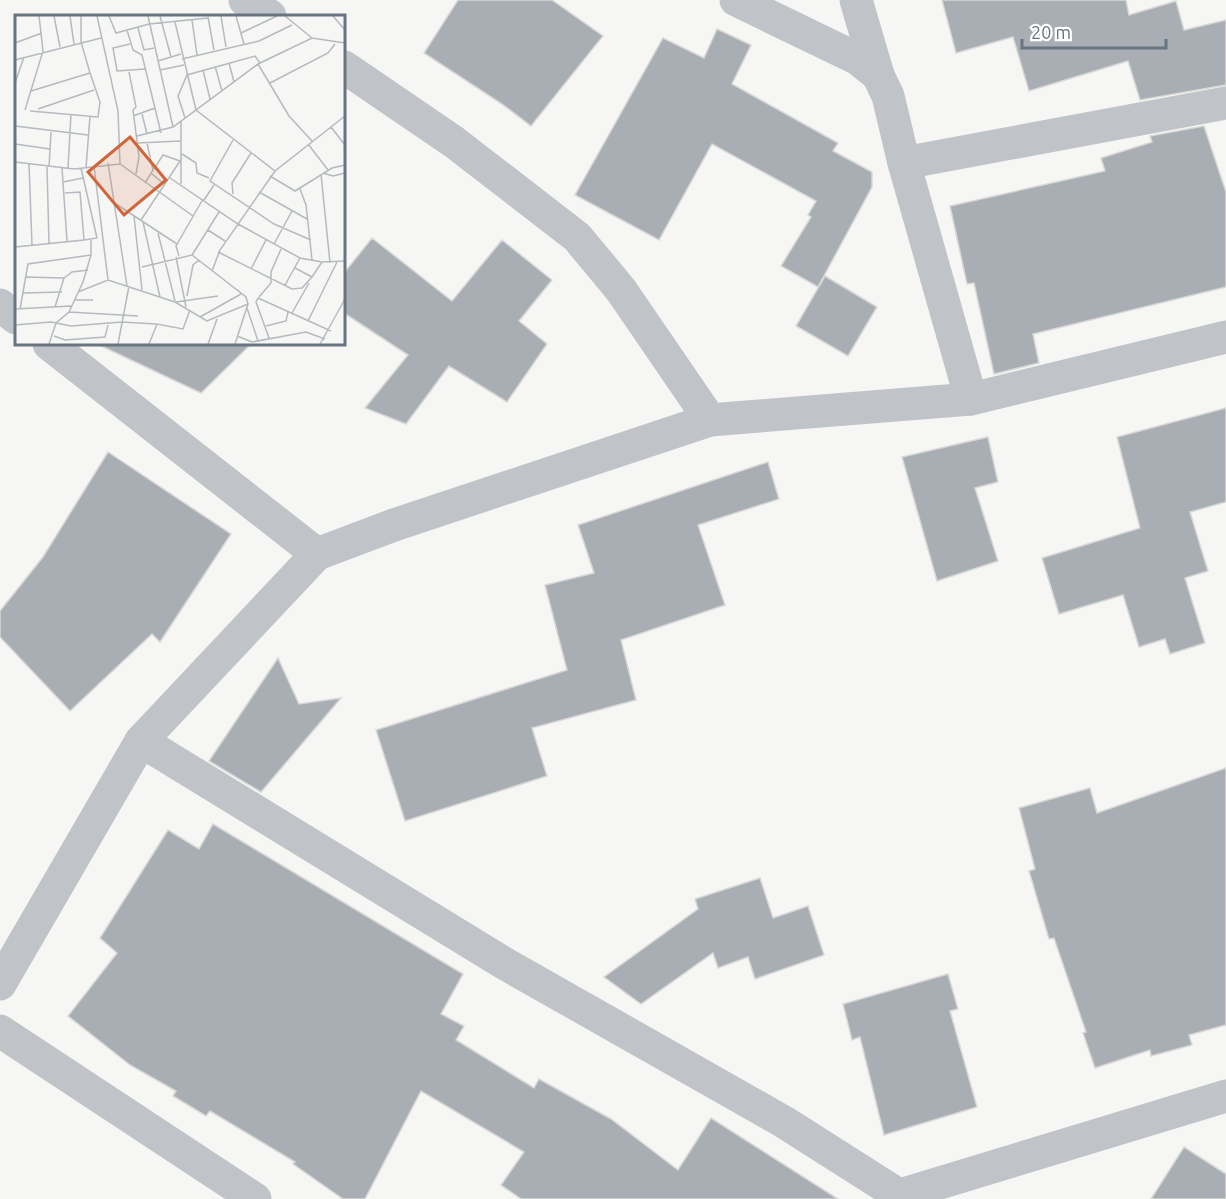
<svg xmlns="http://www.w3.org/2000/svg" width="1226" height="1199" viewBox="0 0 1226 1199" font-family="Ubuntu,sans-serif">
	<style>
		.building { fill: #a8aeb3; stroke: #d8d8d6; stroke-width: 1.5 }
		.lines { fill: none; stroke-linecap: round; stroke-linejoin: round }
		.minor { stroke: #c0c3c7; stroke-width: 33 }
		.inset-road { fill: none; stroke: #b4babf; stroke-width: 1.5 }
		.view { fill: #d16539; fill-opacity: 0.15; stroke: #d16539; stroke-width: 3 }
		.inset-edge { fill: none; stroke: #687581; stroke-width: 3 }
	</style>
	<rect width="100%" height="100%" fill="#f6f6f4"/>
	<g class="building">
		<path d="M 458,0 L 552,0 L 603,36 L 531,126 L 502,104 L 424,53 Z"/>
		<path d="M 942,0 L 1126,0 L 1129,15 L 1176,1 L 1184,30 L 1226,20 L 1226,85 L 1140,100 L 1128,61 L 1029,91 L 1013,37 L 956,53 Z"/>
		<path d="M 717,29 L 751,45 L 732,84 L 838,143 L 833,151 L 872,172 L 872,187 L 818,287 L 781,266 L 811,217 L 808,215 L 816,201 L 712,144 L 659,240 L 575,195 L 663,38 L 704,58 Z"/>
		<path d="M 1204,126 L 1226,192 L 1226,287 L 1033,334 L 1039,363 L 994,374 L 974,283 L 967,284 L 950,206 L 1105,171 L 1101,158 L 1152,142 L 1150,136 Z"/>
		<path d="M 372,238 L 452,301 L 502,240 L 552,280 L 519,321 L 547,344 L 507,402 L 449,366 L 406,424 L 365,408 L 408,355 L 344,313 L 344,273 Z"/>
		<path d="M 825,276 L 877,307 L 848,356 L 796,326 Z"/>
		<path d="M 97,344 L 251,344 L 201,393 Z"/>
		<path d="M 1226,408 L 1226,502 L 1190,512 L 1208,571 L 1185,578 L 1205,643 L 1170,654 L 1165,639 L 1139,647 L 1123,595 L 1059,614 L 1042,558 L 1140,528 L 1117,437 Z"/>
		<path d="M 988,437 L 998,482 L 975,488 L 998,561 L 937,581 L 902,457 Z"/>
		<path d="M 108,452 L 231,534 L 160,642 L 152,634 L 70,711 L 0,637 L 0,611 L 43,557 Z"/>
		<path d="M 768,462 L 779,499 L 698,525 L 725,605 L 621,640 L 636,700 L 532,728 L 547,776 L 405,821 L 376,730 L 567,670 L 545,585 L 594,573 L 578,525 Z"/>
		<path d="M 278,658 L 299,704 L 341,698 L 261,792 L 209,761 Z"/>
		<path d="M 1226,768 L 1226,1025 L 1189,1035 L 1192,1045 L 1151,1056 L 1150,1050 L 1095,1068 L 1083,1033 L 1086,1032 L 1054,938 L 1049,939 L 1029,871 L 1035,869 L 1019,808 L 1090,788 L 1097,813 Z"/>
		<path d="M 213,824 L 463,974 L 441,1014 L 464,1026 L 456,1040 L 534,1088 L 539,1079 L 611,1119 L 678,1170 L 711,1118 L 838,1199 L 521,1199 L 501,1185 L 524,1152 L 421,1091 L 365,1199 L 343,1199 L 293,1164 L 295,1162 L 210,1111 L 206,1116 L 173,1096 L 176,1091 L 130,1065 L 68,1016 L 117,953 L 100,938 L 168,830 L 199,849 Z"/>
		<path d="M 760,878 L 773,918 L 808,906 L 824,955 L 755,979 L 748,957 L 718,968 L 713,953 L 641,1004 L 604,977 L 698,909 L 695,899 Z"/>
		<path d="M 948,974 L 958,1009 L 950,1011 L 977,1107 L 884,1135 L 860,1037 L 852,1040 L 843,1004 Z"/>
		<path d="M 1184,1147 L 1226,1174 L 1226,1199 L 1151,1199 Z"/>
	</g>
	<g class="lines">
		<g class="minor">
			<path d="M 245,0 L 270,16"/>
			<path d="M 736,0 L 858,59 L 878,75 L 888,96 L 904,163 L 971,399"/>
			<path d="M 856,0 L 878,75"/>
			<path d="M 344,67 L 454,142 L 577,237 L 621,290 L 710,420"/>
			<path d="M 904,163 L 1226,103"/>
			<path d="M 0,305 L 16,318"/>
			<path d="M 49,344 L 317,554"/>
			<path d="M 141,741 L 502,962 L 784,1122 L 905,1199"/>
			<path d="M 0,984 L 141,741 L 317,554 L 394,525 L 710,420 L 971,399 L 1226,337"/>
			<path d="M 0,1031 L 255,1199"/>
			<path d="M 900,1195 L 1226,1096"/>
		</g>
	</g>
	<g transform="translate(15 15)">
		<rect width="330" height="330" fill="#f6f6f4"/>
		<path class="inset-road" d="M 39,1 L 45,32M 55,1 L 59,29M 82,1 L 103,96 L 105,149M 94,1 L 101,18 L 134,9 L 193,3M 133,1 L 158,112M 145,1 L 156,42M 206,1 L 211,32M 221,1 L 229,29M 270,1 L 297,23M 318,1 L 330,15M 193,2 L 199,35M 177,5 L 182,40M 160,7 L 181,95 L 260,156M 123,13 L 129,35 L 139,33M 112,15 L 118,35 L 127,40 L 146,118M 226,18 L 262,1M 0,28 L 27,18M 115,29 L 98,33 L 102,56 L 130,54M 167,44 L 244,26 L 277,10M 0,45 L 86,23M 143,46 L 166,39M 214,48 L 219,67M 243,49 L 274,101 L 297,126M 200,51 L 207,76M 145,55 L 169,50M 188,55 L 195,84M 114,57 L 121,92 L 118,95 L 124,142 L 121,159M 0,68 L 9,42M 255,68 L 313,38 L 320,29M 16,76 L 75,58 L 66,27 L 66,1M 23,94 L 79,75M 10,95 L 28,36 L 24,1M 15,96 L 83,102 L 85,87 L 75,58M 127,99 L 132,119M 118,101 L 140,93M 170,103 L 163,81 L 172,60 L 240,41 L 245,48M 166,106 L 166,169M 0,111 L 73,120M 316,112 L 330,130M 122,121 L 158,112 L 243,49 L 297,23 L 330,28M 218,125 L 195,166 L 259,209 L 296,225M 122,128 L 166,126M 0,129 L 35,134M 293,129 L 313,155M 167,139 L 181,148 L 182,158 L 194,163M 0,147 L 59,154 L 105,149 L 178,201M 93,148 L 112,271M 14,149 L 17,230M 79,151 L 93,265M 32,152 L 34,228M 34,152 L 36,117M 47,153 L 52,226M 53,153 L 56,99M 66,153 L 82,223 L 69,225M 71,153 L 75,101M 139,154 L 148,140 L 165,146M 136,158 L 150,170M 308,158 L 318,161 L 330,158M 306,159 L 315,248M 255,161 L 280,176 L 317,153 L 330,150M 155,163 L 223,209 L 285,243 L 307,247 L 330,246M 48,167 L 68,163M 130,168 L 138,155 L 132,128M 285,174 L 291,190 L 297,245M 244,177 L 292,204M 218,179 L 217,168 L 236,138M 189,185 L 199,170M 101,189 L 162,229M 119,201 L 127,275M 126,205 L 167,143M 128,207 L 145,282M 193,215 L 210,226M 143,218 L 160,286M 259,229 L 277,196M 0,232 L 69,225 L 65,177 L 50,178M 203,237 L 277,274 L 287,273 L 297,262M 177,240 L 204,197M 164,241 L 161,231 L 188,184M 161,242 L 171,292M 127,252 L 177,240 L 231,282 L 233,289 L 220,329M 280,253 L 297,262M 236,254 L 251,225M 197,256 L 205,235 L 260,156 L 330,101M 10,262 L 49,263M 297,262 L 307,247M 49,263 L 57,257 L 73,255M 270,270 L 285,243M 63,277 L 93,265 L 160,287 L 192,306 L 233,289M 8,278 L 47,277M 172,281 L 178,250 L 184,245M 244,282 L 256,268 L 256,257 L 266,234M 243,283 L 316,316M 243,283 L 241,287 L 254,323M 59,285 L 78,285M 161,287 L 203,281M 40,292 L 49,263M 232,293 L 243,326M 0,294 L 56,291M 5,294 L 13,249 L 76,240M 54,297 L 123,301M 277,298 L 294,268M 185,302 L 226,279M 293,306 L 322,247M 0,310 L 36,307 L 56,311 L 107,307 L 141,309M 251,311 L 271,306 L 273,297M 39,321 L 50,325 L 90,322 L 93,310M 222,321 L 237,327 L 291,317 L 310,324M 34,329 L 41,308 L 54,297 L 68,267 L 76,240 L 76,225M 103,329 L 114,271M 134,329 L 142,309 L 168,314 L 175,295M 193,329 L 202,304M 305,329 L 330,284"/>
		<path class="view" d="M 115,122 L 151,165 L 109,200 L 73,157 Z"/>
		<rect width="330" height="330" class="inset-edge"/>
	</g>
	<path d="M1022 39v9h144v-9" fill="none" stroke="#687581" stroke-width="3"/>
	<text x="1031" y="39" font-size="18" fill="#687581" stroke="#ffffff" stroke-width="4.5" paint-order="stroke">20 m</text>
</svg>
